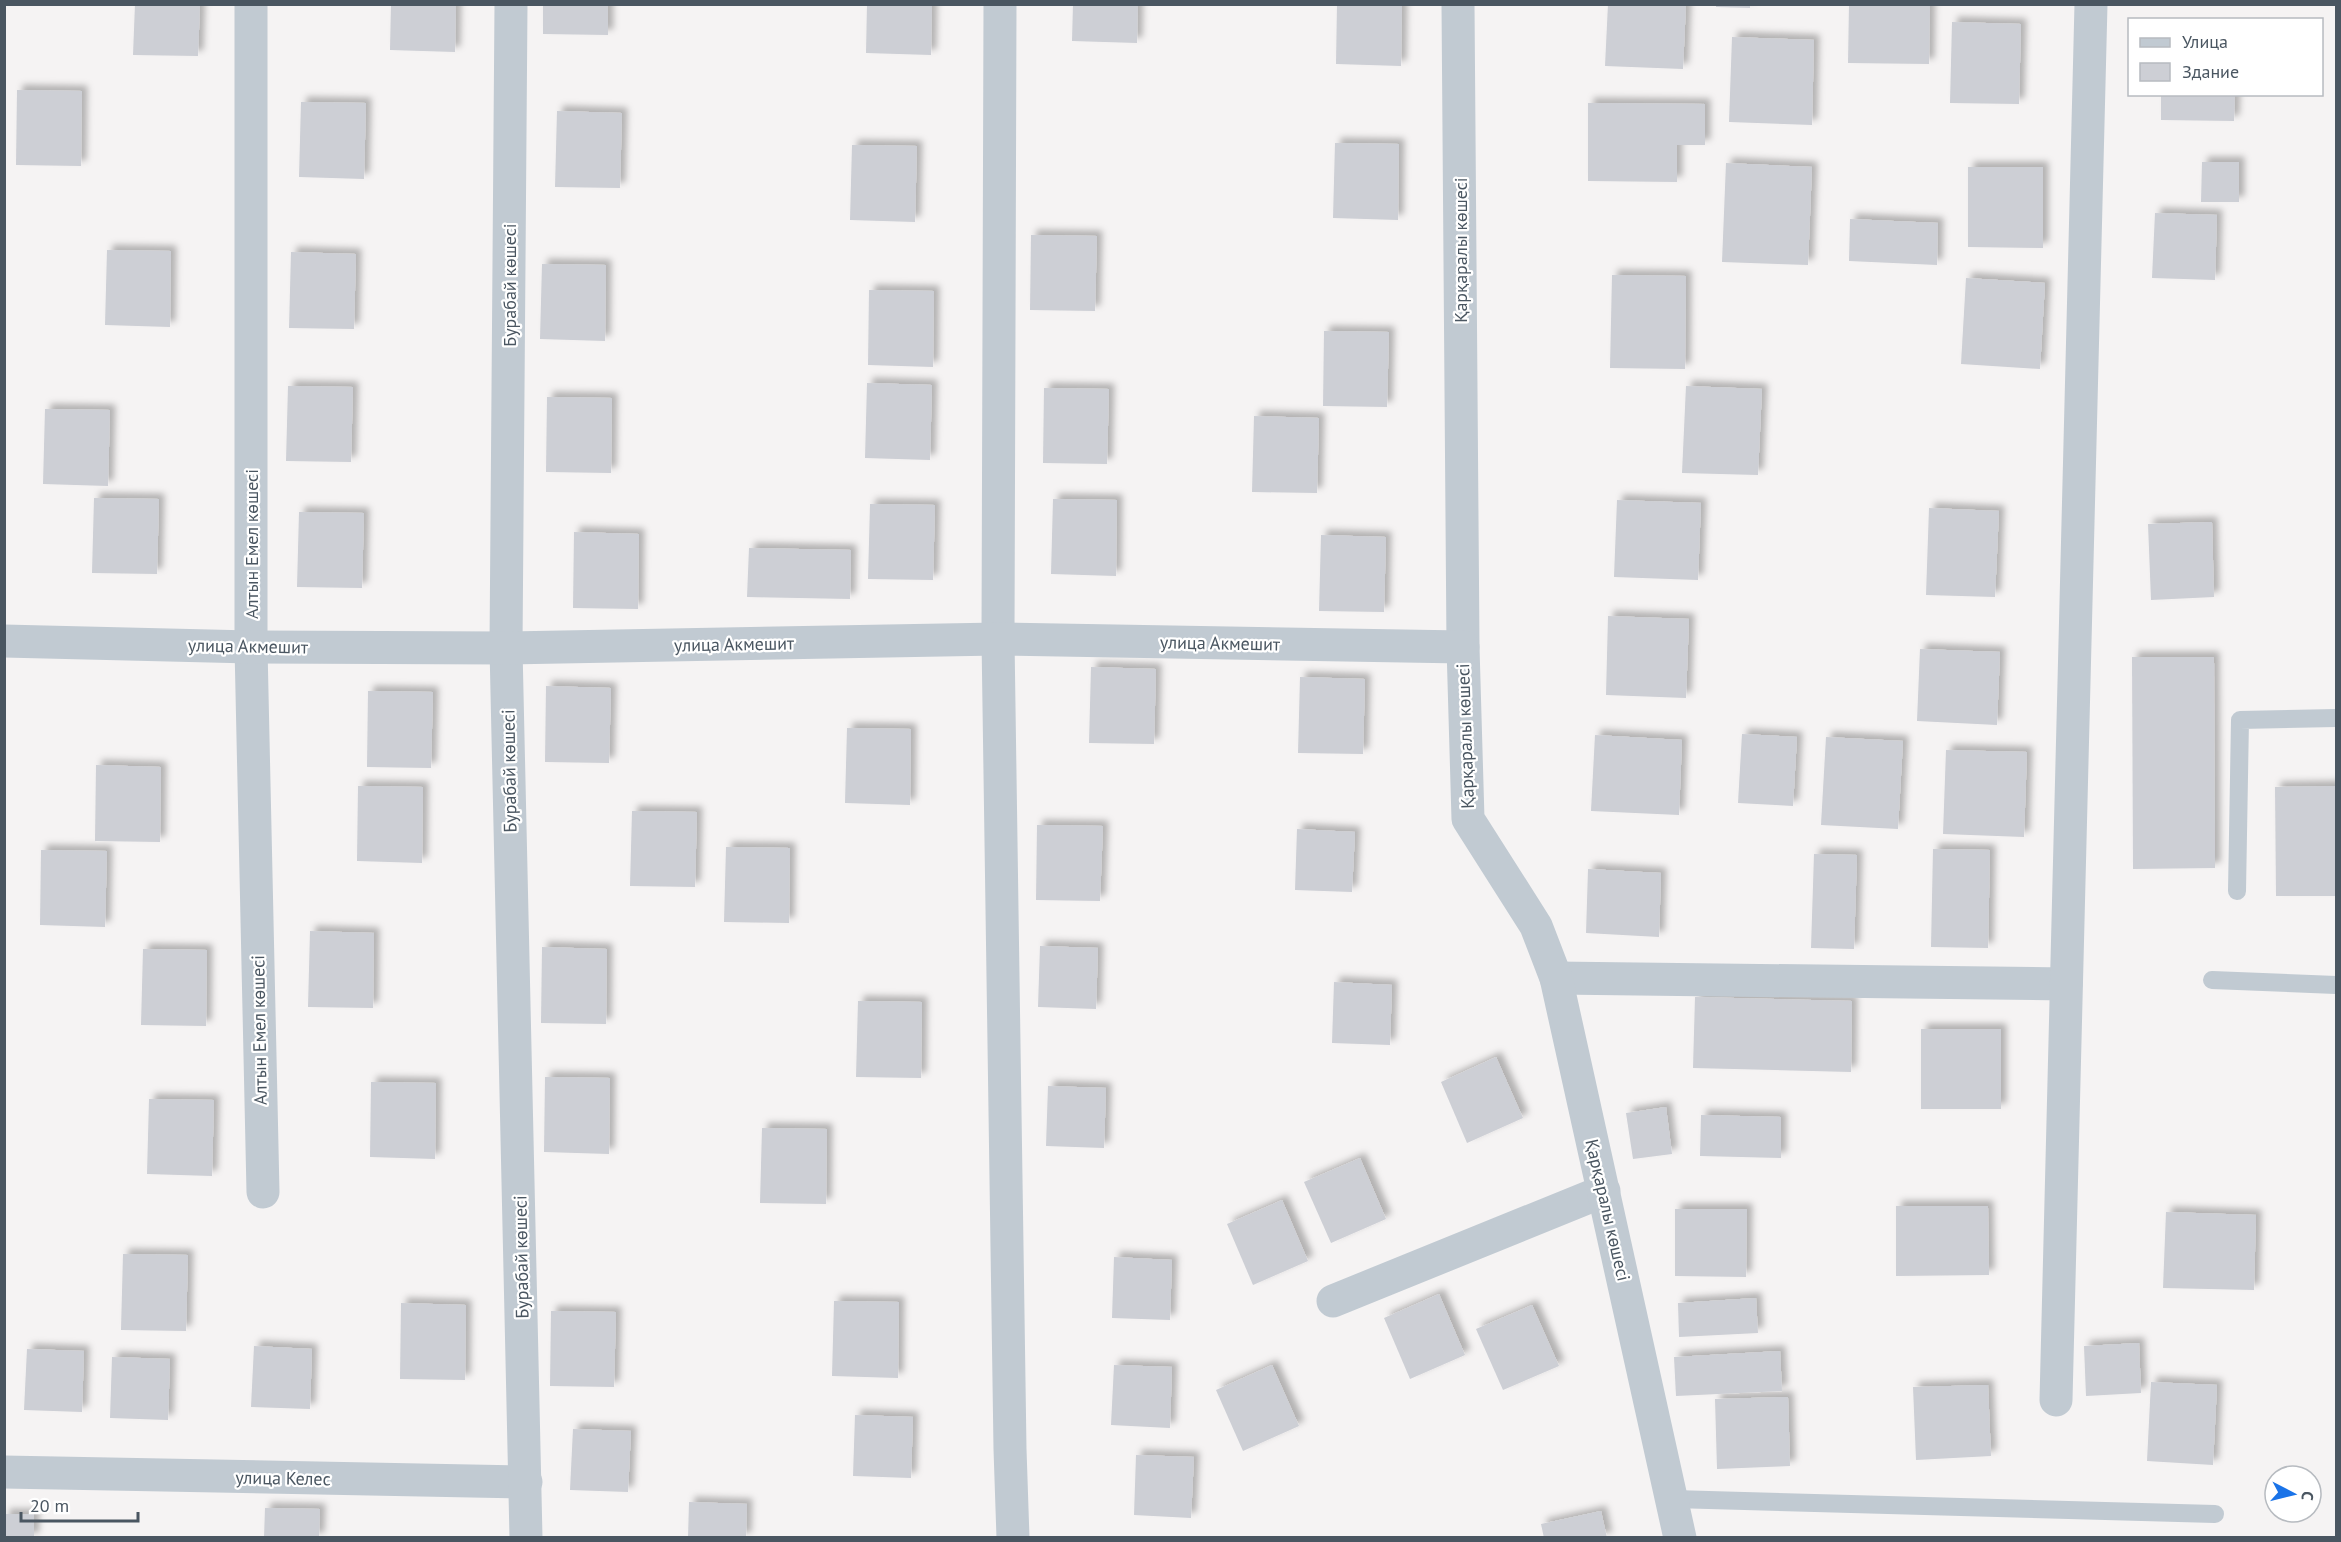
<svg xmlns="http://www.w3.org/2000/svg" width="2341" height="1542" viewBox="0 0 2341 1542" font-family="'PT Sans',sans-serif">
	<style>
		.building { fill: #cdcfd5; filter: url(#shadow) }
		.lines { fill: none; stroke-linecap: round; stroke-linejoin: round }
		.service { stroke: #c1cad2; stroke-width: 18 }
		.minor { stroke: #c1cad2; stroke-width: 33 }
		.tertiary { stroke: #c1cad2; stroke-width: 33 }
		.labels { text-anchor: middle; dominant-baseline: central; stroke-width: 4.5; stroke-linejoin: round; paint-order: stroke }
		.street-label { font-size: 18px; fill: #4a5661; stroke: #fff }
	</style>
	<defs>
		<filter id="shadow"><feDropShadow dx="5.5" dy="-5.5" stdDeviation="3" flood-color="#0004"/></filter>
	</defs>
	<rect width="100%" height="100%" fill="#f5f3f3"/>
	<g class="building">
		<path d="M 135,4 L 200,4 L 198,56 L 133,55 Z"/>
		<path d="M 391,4 L 456,4 L 455,52 L 390,50 Z"/>
		<path d="M 543,4 L 608,4 L 608,35 L 543,34 Z"/>
		<path d="M 867,4 L 932,4 L 931,55 L 866,53 Z"/>
		<path d="M 1073,4 L 1138,4 L 1137,43 L 1072,41 Z"/>
		<path d="M 1337,4 L 1402,4 L 1401,66 L 1336,64 Z"/>
		<path d="M 1608,4 L 1686,4 L 1683,69 L 1605,66 Z"/>
		<path d="M 1716,4 L 1750,4 L 1750,8 L 1716,7 Z"/>
		<path d="M 1849,4 L 1930,4 L 1929,64 L 1848,63 Z"/>
		<path d="M 1952,22 L 2021,24 L 2019,104 L 1950,103 Z"/>
		<path d="M 1732,37 L 1814,40 L 1812,125 L 1729,122 Z"/>
		<path d="M 17,90 L 82,91 L 81,166 L 16,165 Z"/>
		<path d="M 2161,94 L 2235,94 L 2234,121 L 2161,120 Z"/>
		<path d="M 301,102 L 366,103 L 364,179 L 299,177 Z"/>
		<path d="M 1588,103 L 1705,104 L 1705,145 L 1677,145 L 1677,182 L 1588,181 Z"/>
		<path d="M 557,111 L 622,113 L 620,188 L 555,187 Z"/>
		<path d="M 1335,143 L 1399,144 L 1398,220 L 1333,218 Z"/>
		<path d="M 852,145 L 917,146 L 915,222 L 850,220 Z"/>
		<path d="M 2202,162 L 2239,162 L 2239,202 L 2201,202 Z"/>
		<path d="M 1726,163 L 1812,167 L 1808,265 L 1722,262 Z"/>
		<path d="M 1968,167 L 2043,167 L 2043,248 L 1968,247 Z"/>
		<path d="M 2155,213 L 2217,215 L 2215,280 L 2152,278 Z"/>
		<path d="M 1850,219 L 1938,223 L 1937,265 L 1849,261 Z"/>
		<path d="M 1031,235 L 1097,236 L 1095,311 L 1030,310 Z"/>
		<path d="M 107,250 L 171,251 L 170,327 L 105,325 Z"/>
		<path d="M 291,252 L 356,254 L 354,329 L 289,328 Z"/>
		<path d="M 542,264 L 606,265 L 605,341 L 540,339 Z"/>
		<path d="M 1612,275 L 1686,276 L 1685,369 L 1610,368 Z"/>
		<path d="M 1966,278 L 2045,283 L 2040,369 L 1961,364 Z"/>
		<path d="M 869,290 L 934,291 L 933,367 L 868,365 Z"/>
		<path d="M 1324,331 L 1389,332 L 1387,407 L 1323,406 Z"/>
		<path d="M 867,383 L 932,385 L 930,460 L 865,458 Z"/>
		<path d="M 288,386 L 353,387 L 351,462 L 286,461 Z"/>
		<path d="M 1686,386 L 1762,389 L 1758,475 L 1682,473 Z"/>
		<path d="M 1044,388 L 1109,389 L 1107,464 L 1043,463 Z"/>
		<path d="M 547,397 L 612,398 L 611,473 L 546,472 Z"/>
		<path d="M 45,409 L 110,410 L 108,486 L 43,484 Z"/>
		<path d="M 1254,416 L 1319,418 L 1317,493 L 1252,492 Z"/>
		<path d="M 94,498 L 159,499 L 157,574 L 92,573 Z"/>
		<path d="M 1053,499 L 1117,500 L 1116,576 L 1051,574 Z"/>
		<path d="M 1617,500 L 1701,503 L 1698,580 L 1614,577 Z"/>
		<path d="M 870,504 L 935,505 L 933,580 L 868,579 Z"/>
		<path d="M 1929,508 L 1999,511 L 1995,597 L 1926,595 Z"/>
		<path d="M 299,512 L 364,513 L 362,588 L 297,587 Z"/>
		<path d="M 2212,522 L 2214,597 L 2151,600 L 2148,524 Z"/>
		<path d="M 574,532 L 639,534 L 638,609 L 573,608 Z"/>
		<path d="M 1321,535 L 1386,537 L 1384,612 L 1319,611 Z"/>
		<path d="M 749,548 L 851,550 L 850,599 L 747,597 Z"/>
		<path d="M 1608,616 L 1689,619 L 1686,698 L 1606,695 Z"/>
		<path d="M 1920,649 L 2000,652 L 1997,725 L 1917,721 Z"/>
		<path d="M 2132,657 L 2214,657 L 2215,868 L 2133,869 Z"/>
		<path d="M 1091,667 L 1156,669 L 1154,744 L 1089,743 Z"/>
		<path d="M 1300,677 L 1365,679 L 1363,754 L 1298,753 Z"/>
		<path d="M 546,686 L 611,688 L 609,763 L 545,762 Z"/>
		<path d="M 368,691 L 433,692 L 431,768 L 367,767 Z"/>
		<path d="M 847,728 L 911,729 L 910,805 L 845,803 Z"/>
		<path d="M 1742,734 L 1797,737 L 1793,806 L 1738,803 Z"/>
		<path d="M 1595,735 L 1682,740 L 1679,815 L 1591,811 Z"/>
		<path d="M 1826,737 L 1903,741 L 1898,829 L 1821,825 Z"/>
		<path d="M 1946,750 L 2027,752 L 2024,837 L 1943,834 Z"/>
		<path d="M 96,765 L 161,767 L 160,842 L 95,841 Z"/>
		<path d="M 358,786 L 423,787 L 422,863 L 357,861 Z"/>
		<path d="M 2336,786 L 2336,896 L 2276,896 L 2275,787 Z"/>
		<path d="M 632,811 L 697,812 L 695,887 L 630,886 Z"/>
		<path d="M 1037,825 L 1103,826 L 1100,901 L 1036,900 Z"/>
		<path d="M 1297,829 L 1355,832 L 1352,892 L 1295,890 Z"/>
		<path d="M 726,847 L 790,848 L 789,923 L 724,922 Z"/>
		<path d="M 1933,849 L 1990,850 L 1988,948 L 1931,947 Z"/>
		<path d="M 41,850 L 107,851 L 105,927 L 40,925 Z"/>
		<path d="M 1814,854 L 1857,855 L 1854,949 L 1811,948 Z"/>
		<path d="M 1588,869 L 1661,873 L 1659,937 L 1586,933 Z"/>
		<path d="M 310,931 L 374,933 L 373,1008 L 308,1007 Z"/>
		<path d="M 1040,946 L 1098,948 L 1096,1009 L 1038,1007 Z"/>
		<path d="M 542,947 L 607,949 L 606,1024 L 541,1023 Z"/>
		<path d="M 143,949 L 207,950 L 206,1026 L 141,1025 Z"/>
		<path d="M 1334,982 L 1392,985 L 1390,1045 L 1332,1043 Z"/>
		<path d="M 1695,997 L 1852,1001 L 1851,1072 L 1693,1068 Z"/>
		<path d="M 858,1001 L 922,1002 L 921,1078 L 856,1077 Z"/>
		<rect x="1921" y="1029" width="80" height="80"/>
		<path d="M 1496,1057 L 1523,1118 L 1467,1143 L 1441,1082 Z"/>
		<path d="M 545,1077 L 610,1078 L 609,1154 L 544,1152 Z"/>
		<path d="M 371,1082 L 436,1083 L 435,1159 L 370,1157 Z"/>
		<path d="M 1048,1086 L 1106,1088 L 1104,1148 L 1046,1146 Z"/>
		<path d="M 149,1099 L 214,1100 L 212,1176 L 147,1174 Z"/>
		<path d="M 1666,1107 L 1672,1154 L 1633,1159 L 1626,1113 Z"/>
		<path d="M 1701,1115 L 1781,1117 L 1781,1158 L 1700,1156 Z"/>
		<path d="M 762,1128 L 827,1129 L 826,1204 L 760,1203 Z"/>
		<path d="M 1360,1158 L 1386,1219 L 1331,1243 L 1304,1182 Z"/>
		<path d="M 1282,1200 L 1308,1261 L 1253,1285 L 1227,1224 Z"/>
		<path d="M 1896,1206 L 1988,1206 L 1989,1275 L 1896,1276 Z"/>
		<path d="M 1675,1209 L 1747,1209 L 1746,1277 L 1675,1276 Z"/>
		<path d="M 2166,1212 L 2256,1215 L 2254,1290 L 2163,1288 Z"/>
		<path d="M 123,1254 L 188,1255 L 186,1331 L 121,1330 Z"/>
		<path d="M 1114,1257 L 1172,1260 L 1170,1320 L 1112,1318 Z"/>
		<path d="M 1439,1294 L 1465,1355 L 1410,1379 L 1384,1318 Z"/>
		<path d="M 1756,1298 L 1758,1333 L 1679,1337 L 1678,1303 Z"/>
		<path d="M 834,1301 L 899,1302 L 898,1378 L 832,1376 Z"/>
		<path d="M 401,1303 L 466,1305 L 465,1380 L 400,1379 Z"/>
		<path d="M 1532,1305 L 1559,1366 L 1503,1390 L 1476,1329 Z"/>
		<path d="M 551,1311 L 616,1312 L 614,1387 L 550,1386 Z"/>
		<path d="M 2139,1343 L 2141,1393 L 2086,1396 L 2084,1346 Z"/>
		<path d="M 254,1346 L 312,1349 L 310,1409 L 251,1407 Z"/>
		<path d="M 27,1349 L 84,1351 L 82,1412 L 24,1410 Z"/>
		<path d="M 1780,1351 L 1782,1391 L 1676,1396 L 1674,1357 Z"/>
		<path d="M 112,1357 L 170,1359 L 168,1420 L 110,1418 Z"/>
		<path d="M 1114,1365 L 1172,1367 L 1170,1428 L 1111,1425 Z"/>
		<path d="M 1272,1365 L 1299,1426 L 1243,1451 L 1216,1390 Z"/>
		<path d="M 2151,1382 L 2217,1385 L 2213,1465 L 2147,1461 Z"/>
		<path d="M 1988,1385 L 1991,1456 L 1916,1460 L 1913,1387 Z"/>
		<path d="M 1788,1397 L 1790,1466 L 1717,1469 L 1715,1399 Z"/>
		<path d="M 855,1415 L 913,1417 L 911,1478 L 853,1476 Z"/>
		<path d="M 573,1429 L 631,1431 L 628,1492 L 570,1490 Z"/>
		<path d="M 1136,1455 L 1194,1457 L 1191,1518 L 1134,1515 Z"/>
		<path d="M 689,1502 L 747,1504 L 746,1538 L 688,1538 Z"/>
		<path d="M 265,1508 L 320,1509 L 319,1538 L 264,1538 Z"/>
		<path d="M 1601,1511 L 1607,1538 L 1544,1538 L 1541,1524 Z"/>
		<rect x="4" y="1514" width="30" height="24"/>
	</g>
	<g class="lines">
		<g class="service">
			<path d="M 2237,891 L 2240,720 L 2336,718"/>
			<path d="M 2212,980 L 2336,985"/>
			<path d="M 1673,1499 L 2215,1514"/>
		</g>
		<g class="minor">
			<path d="M 251,4 L 251,647 L 263,1192"/>
			<path d="M 1000,4 L 998,639 L 1010,1449 L 1013,1538"/>
			<path d="M 1556,978 L 2066,984"/>
			<path d="M 1333,1301 L 1604,1191"/>
			<path d="M 2056,1400 L 2091,4"/>
			<path d="M 4,1472 L 526,1482"/>
		</g>
		<g class="tertiary">
			<path d="M 511,4 L 506,648 L 526,1538"/>
			<path d="M 1458,4 L 1463,647 L 1468,819 L 1536,926 L 1556,978 L 1680,1538"/>
			<path d="M 4,641 L 251,647 L 506,648 L 998,639 L 1463,647"/>
		</g>
	</g>
	<g class="labels">
		<g class="street-label">
			<text transform="translate(1460 250) rotate(-90)">Қарқаралы көшесі</text>
			<text transform="translate(509 285) rotate(-90)">Бурабай көшесі</text>
			<text transform="translate(251 544) rotate(-90)">Алтын Емел көшесі</text>
			<text transform="translate(1220 643) rotate(1)">улица Акмешит</text>
			<text transform="translate(734 644) rotate(-1)">улица Акмешит</text>
			<text transform="translate(248 646) rotate(1)">улица Акмешит</text>
			<text transform="translate(1465 736) rotate(-92)">Қарқаралы көшесі</text>
			<text transform="translate(509 771) rotate(-91)">Бурабай көшесі</text>
			<text transform="translate(259 1030) rotate(-91)">Алтын Емел көшесі</text>
			<text transform="translate(1608 1210) rotate(77)">Қарқаралы көшесі</text>
			<text transform="translate(521 1257) rotate(-91)">Бурабай көшесі</text>
			<text transform="translate(283 1478) rotate(1)">улица Келеc</text>
		</g>
	</g>
	<rect width="2341" height="1542" fill="none" stroke="#4a5661" stroke-width="12"/>
	<rect x="2128" y="18" width="195" height="78" fill="#ffffff" stroke="#b7bbc0" stroke-width="1.5"/>
	<rect x="2140" y="38" width="30" height="9" fill="#c1cad2" stroke="#b7bbc0" stroke-width="1.5"/>
	<text x="2182" y="48" font-size="18" fill="#4a5661">Улица</text>
	<rect x="2140" y="63" width="30" height="18" fill="#cdcfd5" stroke="#b7bbc0" stroke-width="1.5"/>
	<text x="2182" y="78" font-size="18" fill="#4a5661">Здание</text>
	<g transform="translate(2293 1494) rotate(97)"><circle r="28" fill="#ffffff" stroke="#b7bbc0" stroke-width="1.5"/>
	<path d="M0-4.5L10 22L0 15L-10 22Z" fill="#1a73e8"/>
	<text y="-9" font-size="16" font-weight="bold" text-anchor="middle" fill="#4a5661">С</text>
	</g>
	<path d="M21 1512v9h117v-9" fill="none" stroke="#4a5661" stroke-width="3"/>
	<text x="30" y="1512" font-size="18" fill="#4a5661" stroke="#ffffff" stroke-width="4.5" paint-order="stroke">20 m</text>
</svg>
